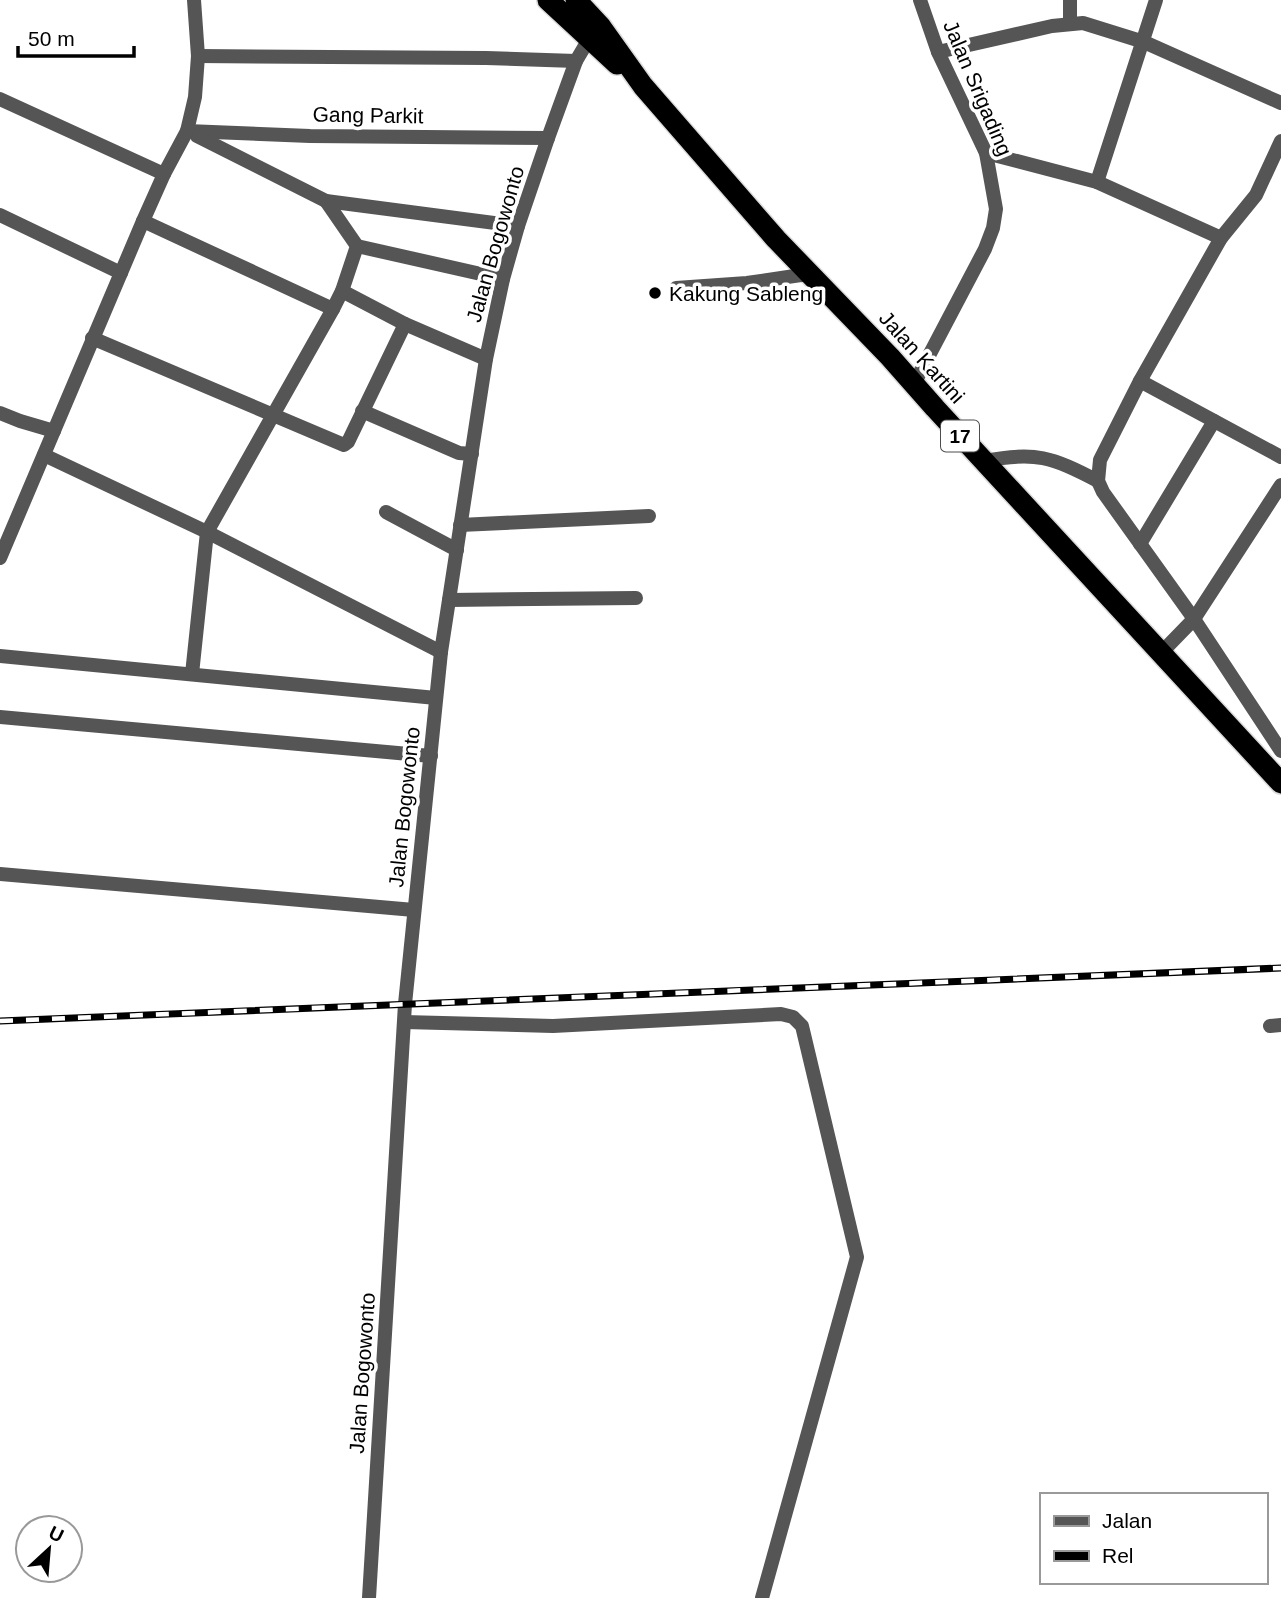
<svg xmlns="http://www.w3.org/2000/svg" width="1281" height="1598" viewBox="0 0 1281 1598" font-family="Arial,sans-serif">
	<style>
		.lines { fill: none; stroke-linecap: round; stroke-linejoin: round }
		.highway-casing { stroke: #dbdbdb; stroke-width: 24 }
		.street { stroke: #555; stroke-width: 14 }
		.highway { stroke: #000; stroke-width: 21 }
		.rail-casing { stroke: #000; stroke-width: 7 }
		.rail { stroke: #fff; stroke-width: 4.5; stroke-dasharray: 13; stroke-linecap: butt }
		.poi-dot { fill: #000; stroke: #fff; stroke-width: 2.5 }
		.labels { text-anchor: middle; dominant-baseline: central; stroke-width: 7; stroke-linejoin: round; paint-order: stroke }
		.shield { fill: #fff; stroke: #4c4c4c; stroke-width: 2 }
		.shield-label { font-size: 19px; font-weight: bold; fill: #000 }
		.street-label { font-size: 21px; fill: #000; stroke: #fff }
		.poi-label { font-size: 21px; fill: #000; stroke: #fff; text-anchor: start }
	</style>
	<rect width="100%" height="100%" fill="#fff"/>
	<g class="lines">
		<defs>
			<g id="highway">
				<path d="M 548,0 L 617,64"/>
				<path d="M 576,0 L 601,27 L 643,86 L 776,239 L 890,357 L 935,408 L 1281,783"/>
			</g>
		</defs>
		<use href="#highway" class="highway-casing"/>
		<g class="street">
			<path d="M 1070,23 L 1070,0"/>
			<path d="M 938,52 L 1052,26 L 1083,23 L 1144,42 L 1281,103"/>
			<path d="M 198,56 L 486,58 L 576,61"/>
			<path d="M 0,99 L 164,174"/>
			<path d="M 187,131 L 310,136 L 548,138"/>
			<path d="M 197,136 L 326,201 L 518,226"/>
			<path d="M 1281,141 L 1256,195 L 1221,238 L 1140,381 L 1100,460 L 1098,481 L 1103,492 L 1194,619 L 1281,751"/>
			<path d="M 986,153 L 1097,182 L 1221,238"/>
			<path d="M 1097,182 L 1156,0"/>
			<path d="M 0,215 L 121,273"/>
			<path d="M 143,221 L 333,309"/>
			<path d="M 357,246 L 503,279"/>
			<path d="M 676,288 L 747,283 L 808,274"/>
			<path d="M 342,291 L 405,324 L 486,359"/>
			<path d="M 92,338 L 344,445 L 348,442 L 405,324"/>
			<path d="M 1140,381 L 1281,457"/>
			<path d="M 914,384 L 985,249 L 993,228 L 996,209 L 986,153 L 938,52 L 920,0"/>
			<path d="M 362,411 L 459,453 L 472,454"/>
			<path d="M 0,413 L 20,421 L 54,431"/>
			<path d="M 44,455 L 207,532 L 441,652"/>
			<path d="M 985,461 C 1035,451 1052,457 1098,481"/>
			<path d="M 386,512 L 457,550"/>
			<path d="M 460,525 L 649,516"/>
			<path d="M 1140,544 L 1214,421"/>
			<path d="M 0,558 L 143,221 L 164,174 L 187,131 L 195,97 L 198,56 L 194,0"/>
			<path d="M 449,600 L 636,598"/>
			<path d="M 1161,653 L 1194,619 L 1281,485"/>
			<path d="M 0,656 L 436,698"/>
			<path d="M 192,674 L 207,532 L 333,309 L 342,291 L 357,246 L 326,201"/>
			<path d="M 0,717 L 431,756"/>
			<path d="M 0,874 L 414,910"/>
			<path d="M 404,1022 L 553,1026 L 781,1014 L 793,1017 L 802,1026 L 857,1257 L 762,1598"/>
			<path d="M 1270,1026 L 1281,1025"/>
			<path d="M 369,1598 L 405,1004 L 441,652 L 486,359 L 503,279 L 518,226 L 548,138 L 576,61 L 589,39"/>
		</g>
		<use href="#highway" class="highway"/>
		<defs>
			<path id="rail" d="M 0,1021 L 1281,968"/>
		</defs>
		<use href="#rail" class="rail-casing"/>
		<use href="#rail" class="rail"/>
	</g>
	<circle class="poi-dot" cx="655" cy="293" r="7"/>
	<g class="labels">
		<rect class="shield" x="941" y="420.5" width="38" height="31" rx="5"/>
		<g class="shield-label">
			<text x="960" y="436">17</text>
		</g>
		<g class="street-label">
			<text transform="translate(978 88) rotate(67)">Jalan Srigading</text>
			<text transform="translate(368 115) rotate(1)">Gang Parkit</text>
			<text transform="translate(495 244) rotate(-74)">Jalan Bogowonto</text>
			<text transform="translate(922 357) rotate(48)">Jalan Kartini</text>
			<text transform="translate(404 807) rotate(-84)">Jalan Bogowonto</text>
			<text transform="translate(362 1373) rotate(-86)">Jalan Bogowonto</text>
		</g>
		<g class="poi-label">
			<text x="669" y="293">Kakung Sableng</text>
		</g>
	</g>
	<rect x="1040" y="1493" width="228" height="91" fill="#ffffff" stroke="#999999" stroke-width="2"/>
	<rect x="1054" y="1516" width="35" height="10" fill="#555555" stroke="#999999" stroke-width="2"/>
	<text x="1102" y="1528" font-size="21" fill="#000000">Jalan</text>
	<rect x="1054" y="1551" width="35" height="10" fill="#000000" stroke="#999999" stroke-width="2"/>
	<text x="1102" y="1563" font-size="21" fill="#000000">Rel</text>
	<g transform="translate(49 1549) rotate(26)"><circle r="33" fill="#ffffff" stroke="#999999" stroke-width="2"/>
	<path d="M0-5L12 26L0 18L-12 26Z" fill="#000000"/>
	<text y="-10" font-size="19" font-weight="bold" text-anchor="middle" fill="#000000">U</text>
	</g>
	<path d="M18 46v10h116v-10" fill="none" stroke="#000000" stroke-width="3.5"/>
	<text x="28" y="46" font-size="21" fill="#000000" stroke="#ffffff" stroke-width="5" paint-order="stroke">50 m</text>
</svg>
